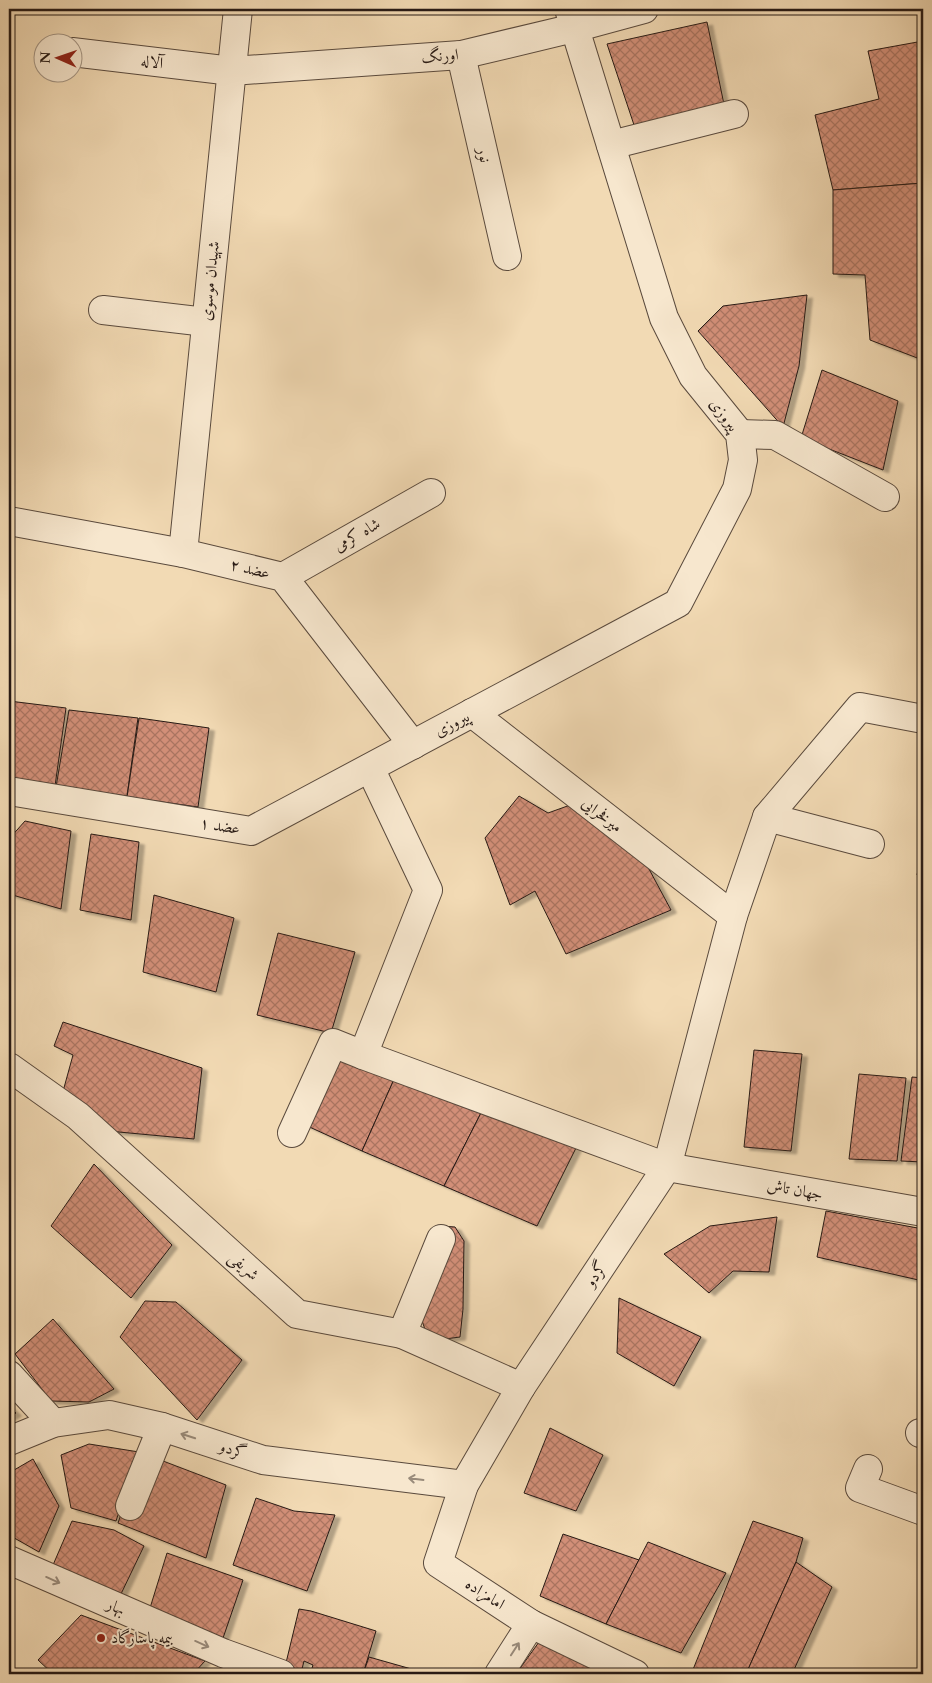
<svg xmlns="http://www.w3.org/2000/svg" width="932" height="1683" viewBox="0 0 932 1683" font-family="Cardo,Amiri,serif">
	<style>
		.building { fill: url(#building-cross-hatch); stroke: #271a15; filter: url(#shadow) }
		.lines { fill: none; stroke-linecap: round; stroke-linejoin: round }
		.minor-casing { stroke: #5a4a3d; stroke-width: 30 }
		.minor { stroke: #f7e7ce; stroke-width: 28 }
		.oneway { stroke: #998b7b }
		.poi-dot { fill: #8f2418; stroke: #f7e7ce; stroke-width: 2 }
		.labels { text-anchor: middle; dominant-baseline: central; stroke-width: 4; stroke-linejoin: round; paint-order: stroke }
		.street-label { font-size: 16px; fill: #271a15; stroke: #f7e7ce }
		.poi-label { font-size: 16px; fill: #271a15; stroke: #f7e7ce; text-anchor: start }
	</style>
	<defs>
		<pattern id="building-cross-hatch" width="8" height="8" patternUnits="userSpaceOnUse" patternTransform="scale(1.25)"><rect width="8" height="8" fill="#d28f78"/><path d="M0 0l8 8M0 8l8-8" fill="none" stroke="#aa7461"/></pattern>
		<filter id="shadow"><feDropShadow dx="5.5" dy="3" stdDeviation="1" flood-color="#0004"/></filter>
	</defs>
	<rect width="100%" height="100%" fill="#f2dab4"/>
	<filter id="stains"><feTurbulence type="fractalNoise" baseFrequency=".004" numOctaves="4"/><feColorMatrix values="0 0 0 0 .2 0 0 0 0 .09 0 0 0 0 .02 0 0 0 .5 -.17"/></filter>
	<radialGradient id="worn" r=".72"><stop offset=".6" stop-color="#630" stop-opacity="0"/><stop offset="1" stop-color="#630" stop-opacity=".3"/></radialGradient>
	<g class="building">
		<path d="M 707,22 L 727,119 L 640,143 L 607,44 Z"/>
		<path d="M 923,41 L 923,183 L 833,190 L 815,115 L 879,99 L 868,51 Z"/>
		<path d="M 923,183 L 923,392 L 921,393 L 920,359 L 870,340 L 865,275 L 833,274 L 833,190 Z"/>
		<path d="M 807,295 L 799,366 L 783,427 L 698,331 L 723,306 Z"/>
		<path d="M 822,370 L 898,401 L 883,470 L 801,438 Z"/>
		<path d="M 9,701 L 66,708 L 55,786 L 9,780 Z"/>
		<path d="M 69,710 L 138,718 L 127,796 L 56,787 Z"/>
		<path d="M 139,718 L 209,728 L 198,807 L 127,797 Z"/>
		<path d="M 519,796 L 548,813 L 573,804 L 642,856 L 671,910 L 566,954 L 535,891 L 510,905 L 485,838 Z"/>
		<path d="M 25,821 L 71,831 L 61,909 L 9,894 L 9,839 Z"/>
		<path d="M 91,834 L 139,842 L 131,920 L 80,910 Z"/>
		<path d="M 923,844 L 923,876 L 917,875 Z"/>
		<path d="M 154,895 L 234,918 L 216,992 L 143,972 Z"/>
		<path d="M 278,933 L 355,952 L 331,1033 L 257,1015 Z"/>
		<path d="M 63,1022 L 202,1068 L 194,1139 L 108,1131 L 62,1095 L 73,1055 L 54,1046 Z"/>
		<path d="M 330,1034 L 400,1066 L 362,1151 L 292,1119 Z"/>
		<path d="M 754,1050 L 802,1054 L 791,1151 L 744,1147 Z"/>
		<path d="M 400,1066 L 486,1103 L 444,1186 L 362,1151 Z"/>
		<path d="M 859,1074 L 906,1078 L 897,1161 L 849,1159 Z"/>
		<path d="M 912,1077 L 923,1078 L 923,1162 L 901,1161 Z"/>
		<path d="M 486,1103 L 576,1148 L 537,1226 L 444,1186 Z"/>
		<path d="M 94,1164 L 172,1245 L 131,1298 L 51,1226 Z"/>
		<path d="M 826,1211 L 923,1229 L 923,1281 L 817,1257 Z"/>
		<path d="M 777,1217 L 769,1272 L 733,1271 L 709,1293 L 664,1254 L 710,1226 Z"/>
		<path d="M 441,1226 L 455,1227 L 464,1241 L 463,1309 L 460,1337 L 445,1339 L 428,1338 L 421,1318 Z"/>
		<path d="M 619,1298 L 701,1337 L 674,1386 L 617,1353 Z"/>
		<path d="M 145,1301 L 176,1302 L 242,1360 L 197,1420 L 120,1337 Z"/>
		<path d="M 53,1319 L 114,1389 L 89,1402 L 51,1401 L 15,1354 Z"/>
		<path d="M 9,1406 L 16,1413 L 9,1418 Z"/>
		<path d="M 550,1428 L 603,1455 L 576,1511 L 524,1493 Z"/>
		<path d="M 89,1444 L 139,1452 L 116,1521 L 71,1508 L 61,1455 Z"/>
		<path d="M 142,1453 L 226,1485 L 206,1558 L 118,1523 Z"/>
		<path d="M 33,1459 L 59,1506 L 39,1552 L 9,1535 L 9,1473 Z"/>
		<path d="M 256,1498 L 294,1511 L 335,1515 L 307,1591 L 233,1565 Z"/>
		<path d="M 72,1521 L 114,1530 L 144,1546 L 120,1596 L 53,1565 Z"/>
		<path d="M 753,1521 L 803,1538 L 796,1562 L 746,1674 L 696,1674 L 692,1672 Z"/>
		<path d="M 563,1534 L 639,1560 L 606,1624 L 540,1596 Z"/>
		<path d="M 648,1542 L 726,1573 L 681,1653 L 606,1624 Z"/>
		<path d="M 167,1553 L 243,1580 L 222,1641 L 150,1608 Z"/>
		<path d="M 796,1562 L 832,1587 L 792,1674 L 746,1674 Z"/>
		<path d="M 299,1609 L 311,1611 L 376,1631 L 363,1674 L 310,1674 L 313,1665 L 304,1661 L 301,1673 L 285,1667 Z"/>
		<path d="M 81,1615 L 205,1661 L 193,1674 L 53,1674 L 38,1660 Z"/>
		<path d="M 544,1635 L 604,1671 L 602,1674 L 516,1674 Z"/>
		<path d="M 369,1657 L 429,1674 L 363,1674 Z"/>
	</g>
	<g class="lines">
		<defs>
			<g id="minor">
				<path d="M 72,52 L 232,71 L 461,55 L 574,28 L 644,9"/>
				<path d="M 461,55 L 507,256"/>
				<path d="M 611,145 L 734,114"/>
				<path d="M 103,310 L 206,322"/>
				<path d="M 740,434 L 775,435 L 885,497"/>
				<path d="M 9,521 L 183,553 L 283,577 L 413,745"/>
				<path d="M 183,553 L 238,9"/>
				<path d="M 283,577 L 431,493"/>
				<path d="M 472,713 L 733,916"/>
				<path d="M 370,768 L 428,890 L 363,1055 L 667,1167 L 923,1212"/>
				<path d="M 9,791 L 251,831 L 678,603 L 737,489 L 743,460 L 740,434 L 693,376 L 664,318 L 569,9"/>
				<path d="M 767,817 L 870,844"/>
				<path d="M 9,1067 L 78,1116 L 297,1314 L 402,1334 L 521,1387"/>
				<path d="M 292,1133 L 333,1043 L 363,1055"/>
				<path d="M 402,1334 L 441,1239"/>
				<path d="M 9,1375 L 53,1423"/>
				<path d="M 920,1433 L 923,1434"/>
				<path d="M 9,1441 L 53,1423 L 109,1415 L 162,1427 L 263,1460 L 464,1485"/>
				<path d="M 868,1469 L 860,1488 L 923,1511"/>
				<path d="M 130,1506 L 162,1427"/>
				<path d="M 9,1560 L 223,1653 L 281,1674"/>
				<path d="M 499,1674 L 531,1624"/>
				<path d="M 635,1674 L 531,1624 L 438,1563 L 464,1485 L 521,1387 L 667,1167 L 733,916 L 767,817 L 860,707 L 923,719"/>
			</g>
		</defs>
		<use href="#minor" class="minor-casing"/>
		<use href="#minor" class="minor"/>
	</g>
	<defs><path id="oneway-shaft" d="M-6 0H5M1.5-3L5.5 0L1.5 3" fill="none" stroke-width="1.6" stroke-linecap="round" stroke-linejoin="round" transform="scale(1.25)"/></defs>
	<g class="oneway">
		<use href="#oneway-shaft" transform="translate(188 1436) rotate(-162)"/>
		<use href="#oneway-shaft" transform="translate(416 1479) rotate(-173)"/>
		<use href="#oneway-shaft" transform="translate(53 1580) rotate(24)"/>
		<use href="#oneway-shaft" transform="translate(202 1644) rotate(24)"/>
		<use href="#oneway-shaft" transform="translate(515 1649) rotate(-57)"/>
	</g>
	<circle class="poi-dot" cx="101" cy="1638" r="5"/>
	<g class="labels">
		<g class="street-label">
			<text transform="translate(440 56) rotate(-5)">اورنگ</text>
			<text transform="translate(152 62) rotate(7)">آلاله</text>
			<text transform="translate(484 155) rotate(77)">نور</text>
			<text transform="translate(210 281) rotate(-84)">شهیدان موسوی</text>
			<text transform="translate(724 415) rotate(53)">پیروزی</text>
			<text transform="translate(357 535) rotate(-30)">شاه کرمی</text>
			<text transform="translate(250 569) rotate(14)">عضد ۲</text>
			<text transform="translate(452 724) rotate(-28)">پیروزی</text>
			<text transform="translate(602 815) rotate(38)">میرفخرایی</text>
			<text transform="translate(220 826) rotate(9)">عضد ۱</text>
			<text transform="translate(795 1190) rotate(10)">جهان تاش</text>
			<text transform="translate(244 1266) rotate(42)">شریفی</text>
			<text transform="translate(596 1274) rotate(-56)">گردو</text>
			<text transform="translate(233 1450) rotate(18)">گردو</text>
			<text transform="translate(485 1594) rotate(33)">امامزاده</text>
			<text transform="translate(116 1607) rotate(24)">بهار</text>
		</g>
		<g class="poi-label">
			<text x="111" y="1638">بیمه پاسارگاد</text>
		</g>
	</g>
	<rect width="932" height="1683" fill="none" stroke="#f2dab4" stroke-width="30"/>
	<rect x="10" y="10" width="912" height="1663" fill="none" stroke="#271a15" stroke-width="2.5"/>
	<rect x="15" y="15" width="902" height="1653" fill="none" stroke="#271a15"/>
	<g transform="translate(58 58) rotate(272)"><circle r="24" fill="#f7e7ce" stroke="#a49584"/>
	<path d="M0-4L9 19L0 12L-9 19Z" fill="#8f2418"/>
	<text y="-8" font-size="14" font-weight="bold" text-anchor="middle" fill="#271a15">N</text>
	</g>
	<rect width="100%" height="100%" filter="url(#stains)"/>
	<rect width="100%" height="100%" fill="url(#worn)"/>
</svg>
